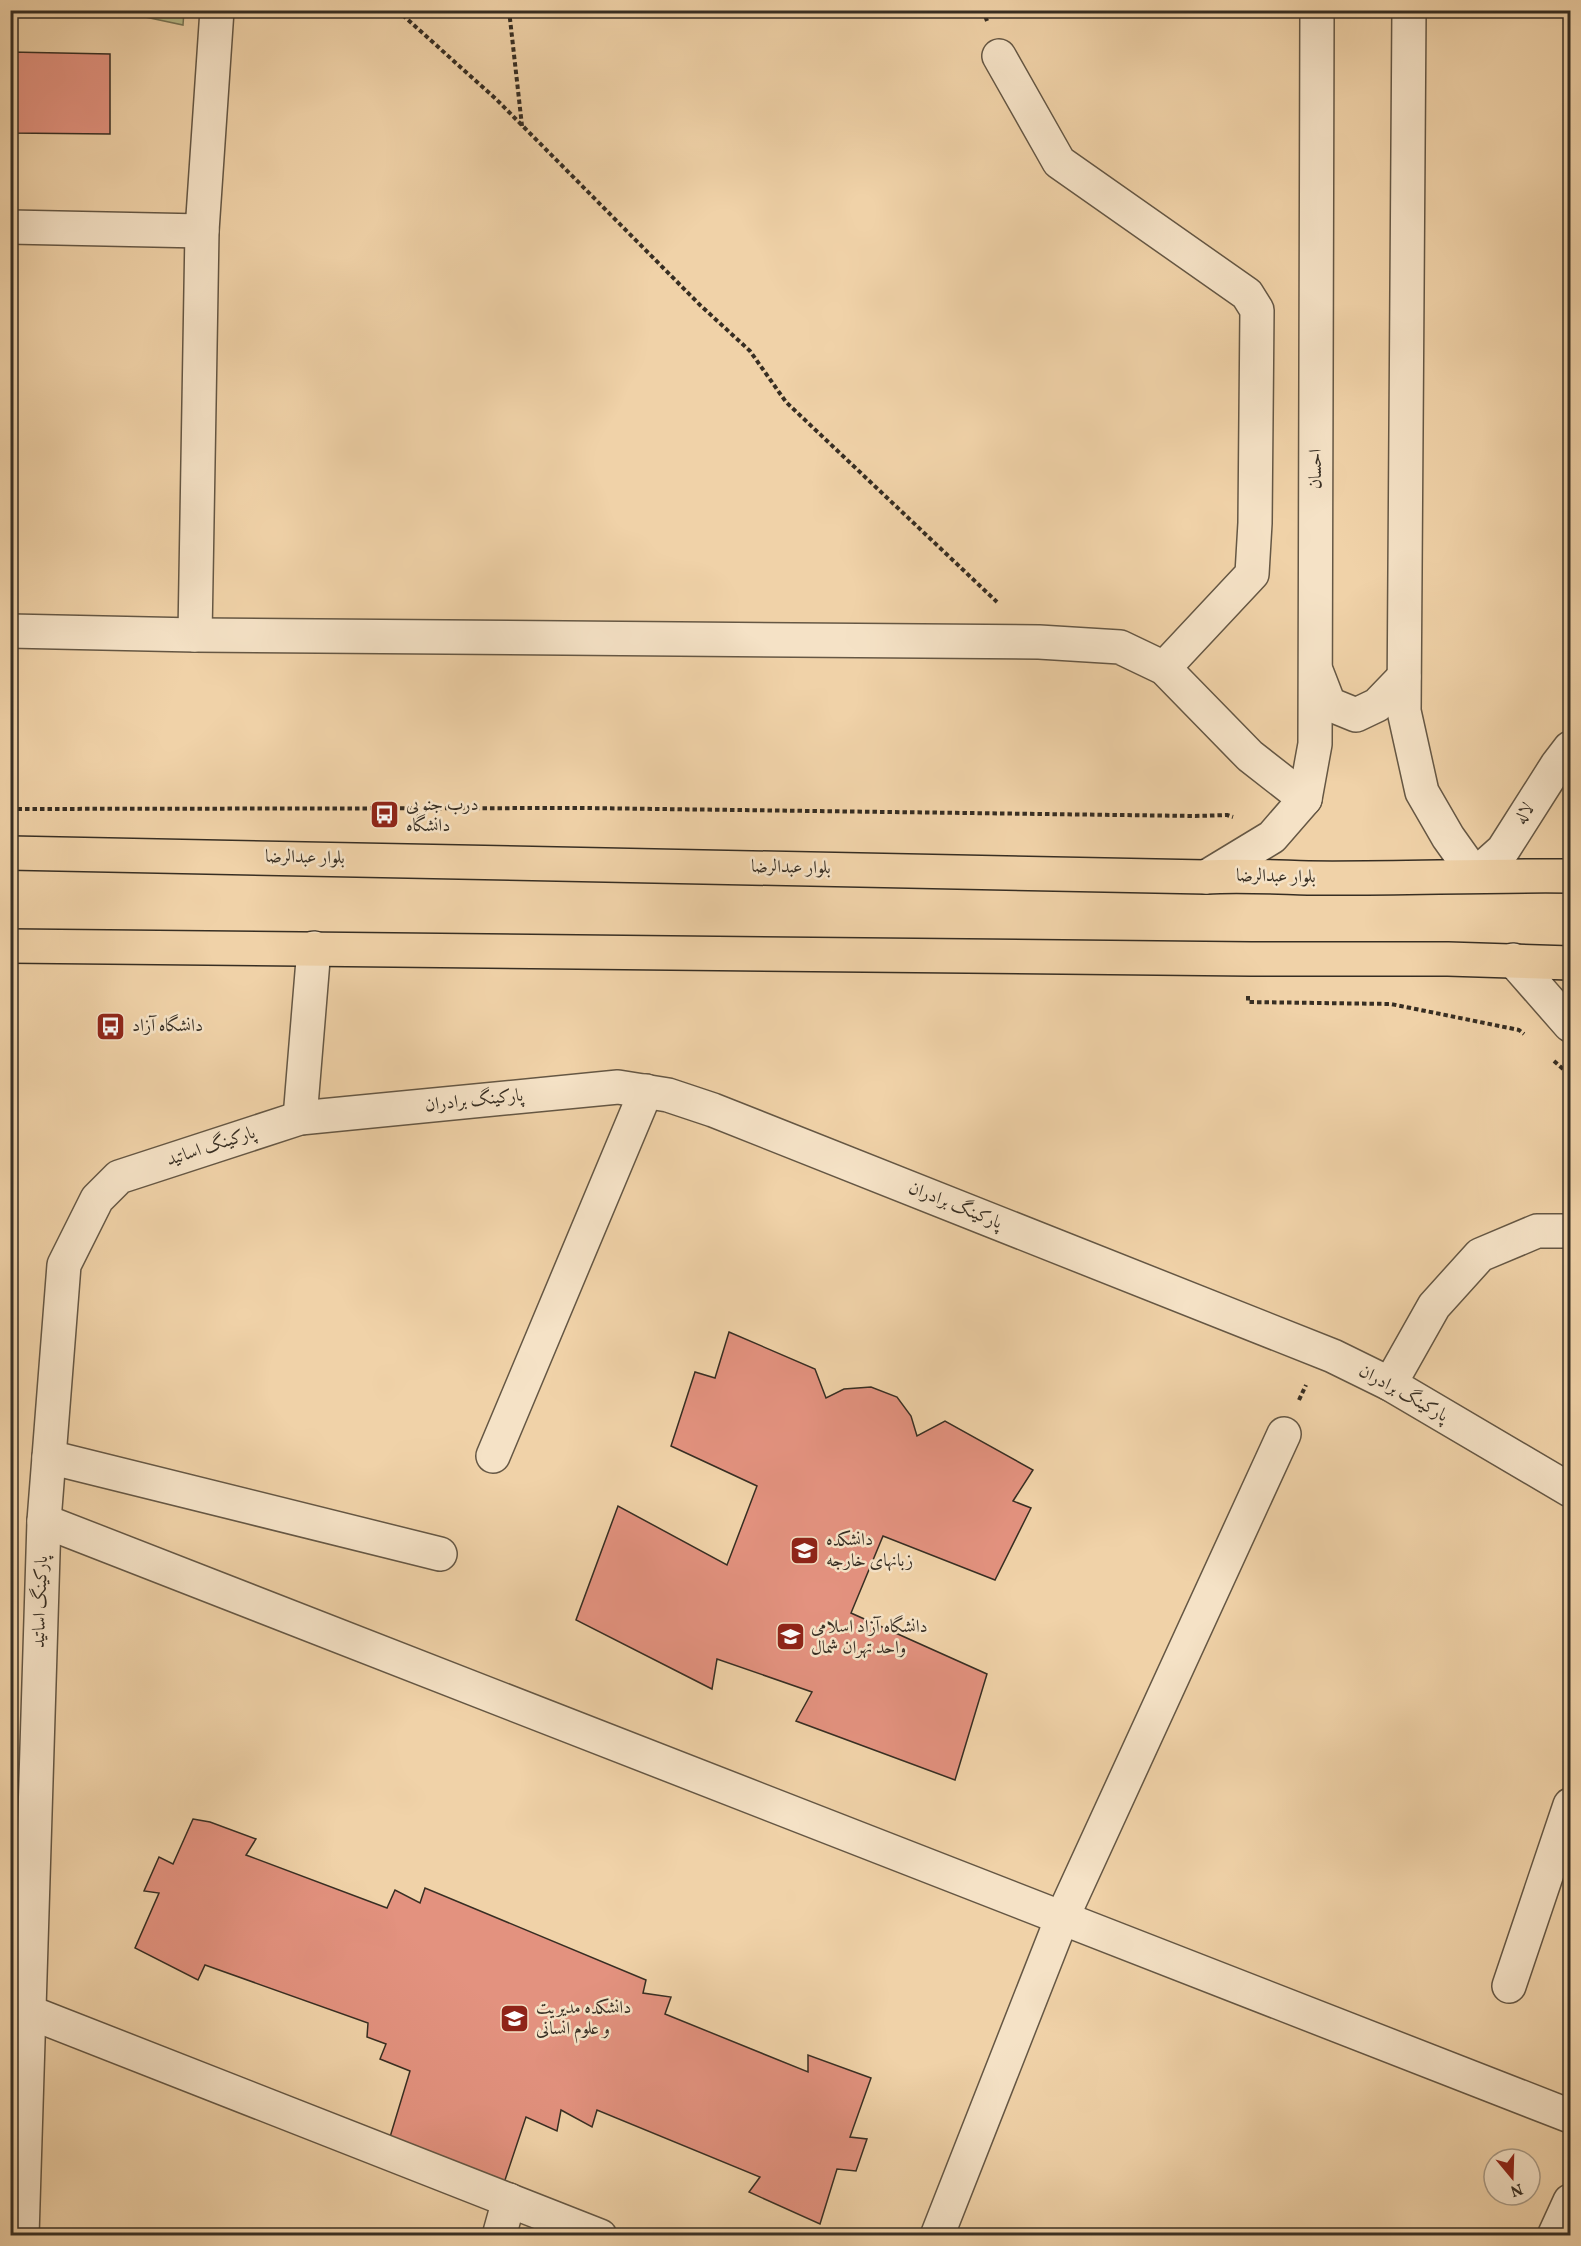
<svg xmlns="http://www.w3.org/2000/svg" width="1581" height="2246" viewBox="0 0 1581 2246" font-family="Vollkorn,Amiri,serif">
	<style>
		.green { fill: #b8bc89; stroke: #787556; stroke-width: 1.5 }
		.building { fill: #e3927f; stroke: #372e23; stroke-width: 1.5 }
		.lines { fill: none; stroke-linecap: round; stroke-linejoin: round }
		.minor-casing { stroke: #655744; stroke-width: 36 }
		.major-casing { stroke: #372e23; stroke-width: 36 }
		.path { stroke: #372e23; stroke-width: 4; stroke-dasharray: 4.5 3; stroke-linecap: butt }
		.minor { stroke: #f5e2c6; stroke-width: 33 }
		.major { stroke: #f0d2a8; stroke-width: 33 }
		.labels { text-anchor: middle; dominant-baseline: central; stroke-width: 5; stroke-linejoin: round; paint-order: stroke }
		.street-label { font-size: 18px; fill: #372e23; stroke: #f5e2c6 }
		.poi-label { font-size: 18px; fill: #372e23; stroke: #f5e2c6; text-anchor: start }
	</style>
	<rect width="100%" height="100%" fill="#f0d2a8"/>
	<filter id="stains"><feTurbulence type="fractalNoise" baseFrequency=".00333" numOctaves="4"/><feColorMatrix values="0 0 0 0 .2 0 0 0 0 .09 0 0 0 0 .02 0 0 0 .5 -.17"/></filter>
	<radialGradient id="worn" r=".72"><stop offset=".6" stop-color="#630" stop-opacity="0"/><stop offset="1" stop-color="#630" stop-opacity=".3"/></radialGradient>
	<path class="green" d="M 117,11 L 184,11 L 183,25 Z"/>
	<g class="building">
		<path d="M 10,52 L 110,54 L 110,134 L 10,133 Z"/>
		<path d="M 729,1332 L 815,1369 L 826,1398 L 844,1389 L 871,1387 L 897,1397 L 911,1416 L 917,1436 L 945,1421 L 1033,1470 L 1013,1501 L 1031,1508 L 995,1580 L 883,1536 L 851,1613 L 987,1674 L 955,1780 L 796,1721 L 812,1692 L 717,1659 L 712,1689 L 576,1620 L 618,1506 L 727,1565 L 757,1486 L 671,1446 L 695,1372 L 715,1378 Z"/>
		<path d="M 193,1819 L 210,1822 L 256,1839 L 246,1855 L 387,1908 L 395,1890 L 420,1903 L 425,1888 L 646,1980 L 643,1993 L 671,1997 L 665,2014 L 808,2072 L 808,2055 L 871,2078 L 850,2137 L 867,2139 L 856,2171 L 837,2169 L 820,2224 L 749,2192 L 760,2177 L 597,2110 L 592,2127 L 561,2110 L 557,2131 L 526,2117 L 504,2183 L 390,2137 L 410,2071 L 380,2059 L 386,2044 L 367,2037 L 368,2023 L 205,1965 L 198,1980 L 135,1948 L 159,1893 L 144,1891 L 159,1857 L 173,1864 Z"/>
	</g>
	<g class="lines">
		<defs>
			<g id="minor">
				<path d="M 1409,10 L 1404,711 L 1422,792 L 1448,837 L 1475,875 L 1503,850 L 1557,765 L 1570,748"/>
				<path d="M 999,56 L 1059,162 L 1247,294 L 1257,310 L 1255,523 L 1252,574 L 1164,668"/>
				<path d="M 10,227 L 202,231 L 217,10"/>
				<path d="M 10,631 L 195,635 L 1039,642 L 1120,647 L 1164,668 L 1250,756 L 1305,799"/>
				<path d="M 195,635 L 202,231"/>
				<path d="M 1317,673 L 1329,704 L 1356,715 L 1377,705 L 1404,677"/>
				<path d="M 1206,877 L 1272,837 L 1305,799 L 1315,744 L 1317,10"/>
				<path d="M 1513,960 L 1570,1025"/>
				<path d="M 300,1118 L 314,948"/>
				<path d="M 1390,1384 L 1434,1306 L 1480,1255 L 1537,1231 L 1570,1231"/>
				<path d="M 493,1456 L 646,1091"/>
				<path d="M 49,1457 L 440,1554"/>
				<path d="M 44,1521 L 1570,2116"/>
				<path d="M 1509,1986 L 1570,1805"/>
				<path d="M 29,2012 L 600,2236"/>
				<path d="M 22,2236 L 44,1521 L 64,1265 L 97,1199 L 119,1177 L 300,1118 L 618,1087 L 668,1095 L 713,1110 L 1333,1356 L 1390,1384 L 1570,1490"/>
				<path d="M 499,2236 L 509,2200"/>
				<path d="M 937,2236 L 1062,1918 L 1284,1434"/>
				<path d="M 1554,2236 L 1570,2201"/>
			</g>
			<g id="major">
				<path d="M 10,853 L 1206,877 C 1240,875 1274,877 1308,878 C 1395,879 1483,875 1570,876"/>
				<path d="M 10,946 L 1251,959 L 1448,959 L 1570,963"/>
			</g>
		</defs>
		<use href="#minor" class="minor-casing"/>
		<use href="#major" class="major-casing"/>
		<g class="path">
			<path d="M 397,10 L 496,99 L 700,305 L 750,351 L 786,402 L 997,602"/>
			<path d="M 509,10 L 522,126"/>
			<path d="M 983,10 L 987,21"/>
			<path d="M 10,809 L 584,808 L 1195,816 L 1227,815 L 1233,817"/>
			<path d="M 1248,996 L 1248,1002 L 1391,1004 L 1519,1030 L 1524,1034"/>
			<path d="M 1554,1061 L 1570,1075"/>
			<path d="M 1299,1400 L 1306,1385"/>
		</g>
		<use href="#minor" class="minor"/>
		<use href="#major" class="major"/>
	</g>
	<defs>
		<symbol id="bus-square" viewBox="-11 -11 22 22"><rect x="-9" y="-9" width="18" height="18" rx="4" fill="#8f2418" stroke="#f5e2c6"/><path d="M-5-6H5V4H4V6H2V4H-2V6H-4V4H-5ZM-3.5-4V0h7V-4ZM-3.5 1.2v1.5H-2V1.2ZM2 1.2v1.5H3.5V1.2Z" fill="#fff"/></symbol>
		<symbol id="university-square" viewBox="-11 -11 22 22"><rect x="-9" y="-9" width="18" height="18" rx="4" fill="#8f2418" stroke="#f5e2c6"/><path d="M0-5L7-2L0 1L-7-2ZM-4 1L0 2.5L4 1V4Q0 6-4 4Z" fill="#fff"/></symbol>
	</defs>
	<g fill-rule="evenodd">
		<use href="#bus-square" x="368" y="798" width="33" height="33"/>
		<use href="#bus-square" x="94" y="1010" width="33" height="33"/>
		<use href="#university-square" x="788" y="1534" width="33" height="33"/>
		<use href="#university-square" x="774" y="1620" width="33" height="33"/>
		<use href="#university-square" x="498" y="2002" width="33" height="33"/>
	</g>
	<g class="labels">
		<g class="street-label">
			<text transform="translate(1316 469) rotate(-90)">احسان</text>
			<text transform="translate(1525 814) rotate(-58)">لاله</text>
			<text transform="translate(305 858) rotate(1)">بلوار عبدالرضا</text>
			<text transform="translate(791 868) rotate(1)">بلوار عبدالرضا</text>
			<text transform="translate(1276 877) rotate(1)">بلوار عبدالرضا</text>
			<text transform="translate(474 1101) rotate(-6)">پارکینگ برادران</text>
			<text transform="translate(211 1147) rotate(-18)">پارکینگ اساتید</text>
			<text transform="translate(955 1206) rotate(22)">پارکینگ برادران</text>
			<text transform="translate(1403 1394) rotate(29)">پارکینگ برادران</text>
			<text transform="translate(41 1602) rotate(-88)">پارکینگ اساتید</text>
		</g>
		<g class="poi-label">
			<text x="406" y="805">درب جنوبی<tspan x="406" dy="21">دانشگاه</tspan></text>
			<text x="132" y="1026">دانشگاه آزاد</text>
			<text x="826" y="1540">دانشکده<tspan x="826" dy="21">زبانهای خارجه</tspan></text>
			<text x="811" y="1627">دانشگاه آزاد اسلامی<tspan x="811" dy="21">واحد تهران شمال</tspan></text>
			<text x="536" y="2008">دانشکده مدیریت<tspan x="536" dy="21">و علوم انسانی</tspan></text>
		</g>
	</g>
	<rect width="1581" height="2246" fill="none" stroke="#f0d2a8" stroke-width="36"/>
	<rect x="12" y="12" width="1557" height="2222" fill="none" stroke="#372e23" stroke-width="3"/>
	<rect x="18" y="18" width="1545" height="2210" fill="none" stroke="#372e23" stroke-width="1.5"/>
	<g transform="translate(1512 2177) rotate(161)"><circle r="28" fill="#f5e2c6" stroke="#a99a85" stroke-width="1.5"/>
	<path d="M0-4.5L10 22L0 15L-10 22Z" fill="#8f2418"/>
	<text y="-9" font-size="16" font-weight="bold" text-anchor="middle" fill="#372e23">N</text>
	</g>
	<rect width="100%" height="100%" filter="url(#stains)"/>
	<rect width="100%" height="100%" fill="url(#worn)"/>
</svg>
